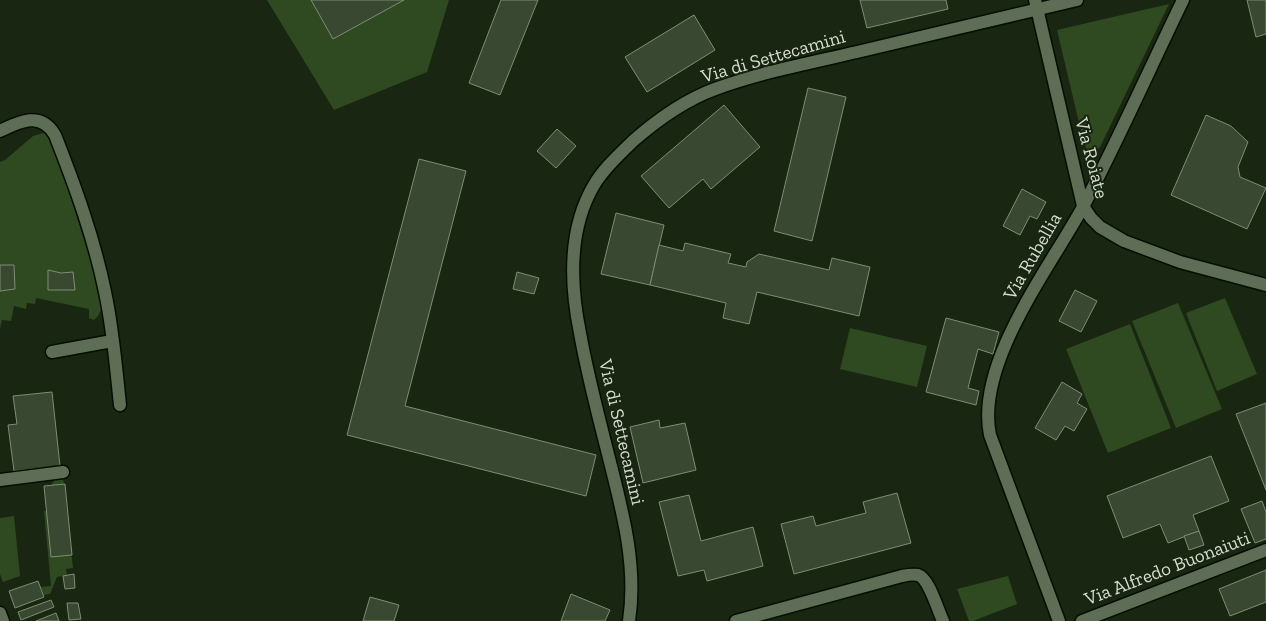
<svg xmlns="http://www.w3.org/2000/svg" width="1266" height="621" viewBox="0 0 1266 621" font-family="'Zilla Slab',serif">
	<style>
		.green { fill: #2f4921 }
		.building { fill: #394831; stroke: #7d8e75 }
		.lines { fill: none; stroke-linecap: round; stroke-linejoin: round }
		.lane-casing { stroke: #040f00; stroke-width: 15 }
		.street-casing { stroke: #040f00; stroke-width: 15 }
		.lane { stroke: #5e6e56; stroke-width: 12 }
		.street { stroke: #5e6e56; stroke-width: 12 }
		.labels { text-anchor: middle; dominant-baseline: central; stroke-width: 4; stroke-linejoin: round; paint-order: stroke }
		.street-label { font-size: 19px; fill: #d5ded1; stroke: #192611 }
	</style>
	<rect width="100%" height="100%" fill="#192611"/>
	<g class="green">
		<path d="M 267,0 L 449,0 L 427,72 L 334,110 Z"/>
		<path d="M 1169,4 L 1100,147 L 1095,151 L 1087,149 L 1084,144 L 1057,30 Z"/>
		<path d="M 43,133 L 50,136 L 53,141 L 104,303 L 98,316 L 94,320 L 89,318 L 89,309 L 36,298 L 35,304 L 27,303 L 26,309 L 14,306 L 11,321 L 2,320 L 0,329 L 0,162 L 5,160 L 33,136 Z"/>
		<path d="M 1225,298 L 1257,374 L 1217,391 L 1186,313 Z"/>
		<path d="M 1178,303 L 1222,409 L 1176,428 L 1132,321 Z"/>
		<path d="M 1130,324 L 1171,428 L 1108,453 L 1066,349 Z"/>
		<path d="M 850,328 L 927,346 L 917,387 L 840,369 Z"/>
		<path d="M 63,477 L 73,568 L 66,569 L 67,575 L 57,577 L 50,594 L 44,595 L 41,587 L 51,586 L 44,511 L 52,511 L 52,483 L 54,482 L 54,478 Z"/>
		<path d="M 14,516 L 20,576 L 3,582 L 0,574 L 0,518 Z"/>
		<path d="M 1008,576 L 1017,604 L 973,621 L 969,621 L 957,589 Z"/>
	</g>
	<g class="building">
		<path d="M 311,0 L 404,0 L 333,39 Z"/>
		<path d="M 501,0 L 538,0 L 500,95 L 469,83 Z"/>
		<path d="M 860,0 L 946,0 L 948,9 L 867,28 Z"/>
		<path d="M 1247,0 L 1266,0 L 1266,34 L 1256,37 Z"/>
		<path d="M 694,15 L 715,50 L 647,92 L 625,57 Z"/>
		<path d="M 808,88 L 846,97 L 812,241 L 774,231 Z"/>
		<path d="M 724,105 L 760,147 L 711,189 L 703,179 L 669,208 L 641,176 Z"/>
		<path d="M 1206,115 L 1231,126 L 1248,142 L 1238,167 L 1240,177 L 1266,188 L 1247,229 L 1171,195 Z"/>
		<path d="M 557,129 L 576,146 L 556,168 L 537,151 Z"/>
		<path d="M 419,159 L 466,171 L 405,406 L 596,455 L 586,496 L 347,435 Z"/>
		<path d="M 1022,189 L 1046,202 L 1037,219 L 1030,216 L 1020,235 L 1003,226 Z"/>
		<path d="M 616,213 L 664,225 L 650,285 L 601,274 Z"/>
		<path d="M 685,243 L 731,254 L 728,263 L 746,267 L 747,262 L 759,254 L 829,270 L 832,258 L 870,267 L 859,316 L 757,292 L 749,324 L 723,318 L 726,303 L 650,285 L 659,245 L 683,251 Z"/>
		<path d="M 0,265 L 14,265 L 15,289 L 0,291 Z"/>
		<path d="M 48,270 L 61,273 L 73,272 L 75,290 L 48,290 Z"/>
		<path d="M 517,272 L 539,278 L 534,294 L 513,289 Z"/>
		<path d="M 1075,290 L 1097,301 L 1081,332 L 1059,321 Z"/>
		<path d="M 946,318 L 999,332 L 993,354 L 978,349 L 968,388 L 979,391 L 976,405 L 926,392 Z"/>
		<path d="M 1062,382 L 1082,394 L 1077,403 L 1087,409 L 1074,431 L 1065,426 L 1056,440 L 1035,428 Z"/>
		<path d="M 52,392 L 60,466 L 14,471 L 8,425 L 17,424 L 13,396 Z"/>
		<path d="M 1266,403 L 1266,490 L 1236,414 Z"/>
		<path d="M 659,420 L 660,428 L 685,423 L 696,470 L 643,483 L 630,427 Z"/>
		<path d="M 1211,456 L 1229,501 L 1193,515 L 1199,531 L 1168,543 L 1160,524 L 1123,538 L 1107,496 Z"/>
		<path d="M 65,484 L 72,555 L 51,557 L 44,486 Z"/>
		<path d="M 897,493 L 911,543 L 794,574 L 781,524 L 813,516 L 816,526 L 866,513 L 863,502 Z"/>
		<path d="M 689,495 L 701,541 L 753,527 L 763,566 L 707,581 L 704,570 L 678,576 L 659,502 Z"/>
		<path d="M 1262,501 L 1266,512 L 1266,539 L 1255,543 L 1241,509 Z"/>
		<path d="M 1199,531 L 1204,545 L 1189,550 L 1184,536 Z"/>
		<path d="M 1266,570 L 1266,602 L 1230,616 L 1219,589 Z"/>
		<path d="M 74,574 L 75,588 L 65,589 L 63,576 Z"/>
		<path d="M 38,581 L 44,597 L 15,608 L 9,591 Z"/>
		<path d="M 571,594 L 610,610 L 605,621 L 561,621 Z"/>
		<path d="M 370,597 L 399,605 L 394,621 L 363,621 Z"/>
		<path d="M 51,600 L 54,607 L 21,620 L 18,612 Z"/>
		<path d="M 67,603 L 78,603 L 81,619 L 69,620 Z"/>
		<path d="M 56,613 L 59,621 L 36,621 Z"/>
	</g>
	<g class="lines">
		<defs>
			<g id="lane">
				<path d="M 0,131 C 20,121 41,111 55,135 C 75,186 94,238 105,292 C 113,329 116,367 120,405"/>
				<path d="M 52,352 L 112,341"/>
				<path d="M 0,480 L 63,472"/>
				<path d="M 0,613 L 3,621"/>
			</g>
			<g id="street">
				<path d="M 1035,0 L 1083,206 L 1091,218 L 1100,227 L 1124,241 L 1180,262 L 1266,285"/>
				<path d="M 629,621 C 637,569 624,517 611,466 C 600,422 588,378 580,333 C 570,284 568,229 594,185 C 604,168 619,155 633,141 C 657,120 685,100 715,89 C 761,72 810,63 857,52 C 930,35 1003,17 1077,0"/>
				<path d="M 736,621 L 902,576 C 907,575 913,574 918,575 C 929,578 938,611 943,621"/>
				<path d="M 1059,621 L 990,435 C 975,363 1051,266 1084,205 C 1119,138 1150,68 1183,0"/>
				<path d="M 1082,621 L 1266,550"/>
			</g>
		</defs>
		<use href="#lane" class="lane-casing"/>
		<use href="#street" class="street-casing"/>
		<use href="#lane" class="lane"/>
		<use href="#street" class="street"/>
	</g>
	<g class="labels">
		<g class="street-label">
			<text transform="translate(773 56) rotate(-16)">Via di Settecamini</text>
			<text transform="translate(1092 158) rotate(75)">Via Roiate</text>
			<text transform="translate(1032 256) rotate(-60)">Via Rubellia</text>
			<text transform="translate(622 432) rotate(77)">Via di Settecamini</text>
			<text transform="translate(1167 568) rotate(-21)">Via Alfredo Buonaiuti</text>
		</g>
	</g>
</svg>
